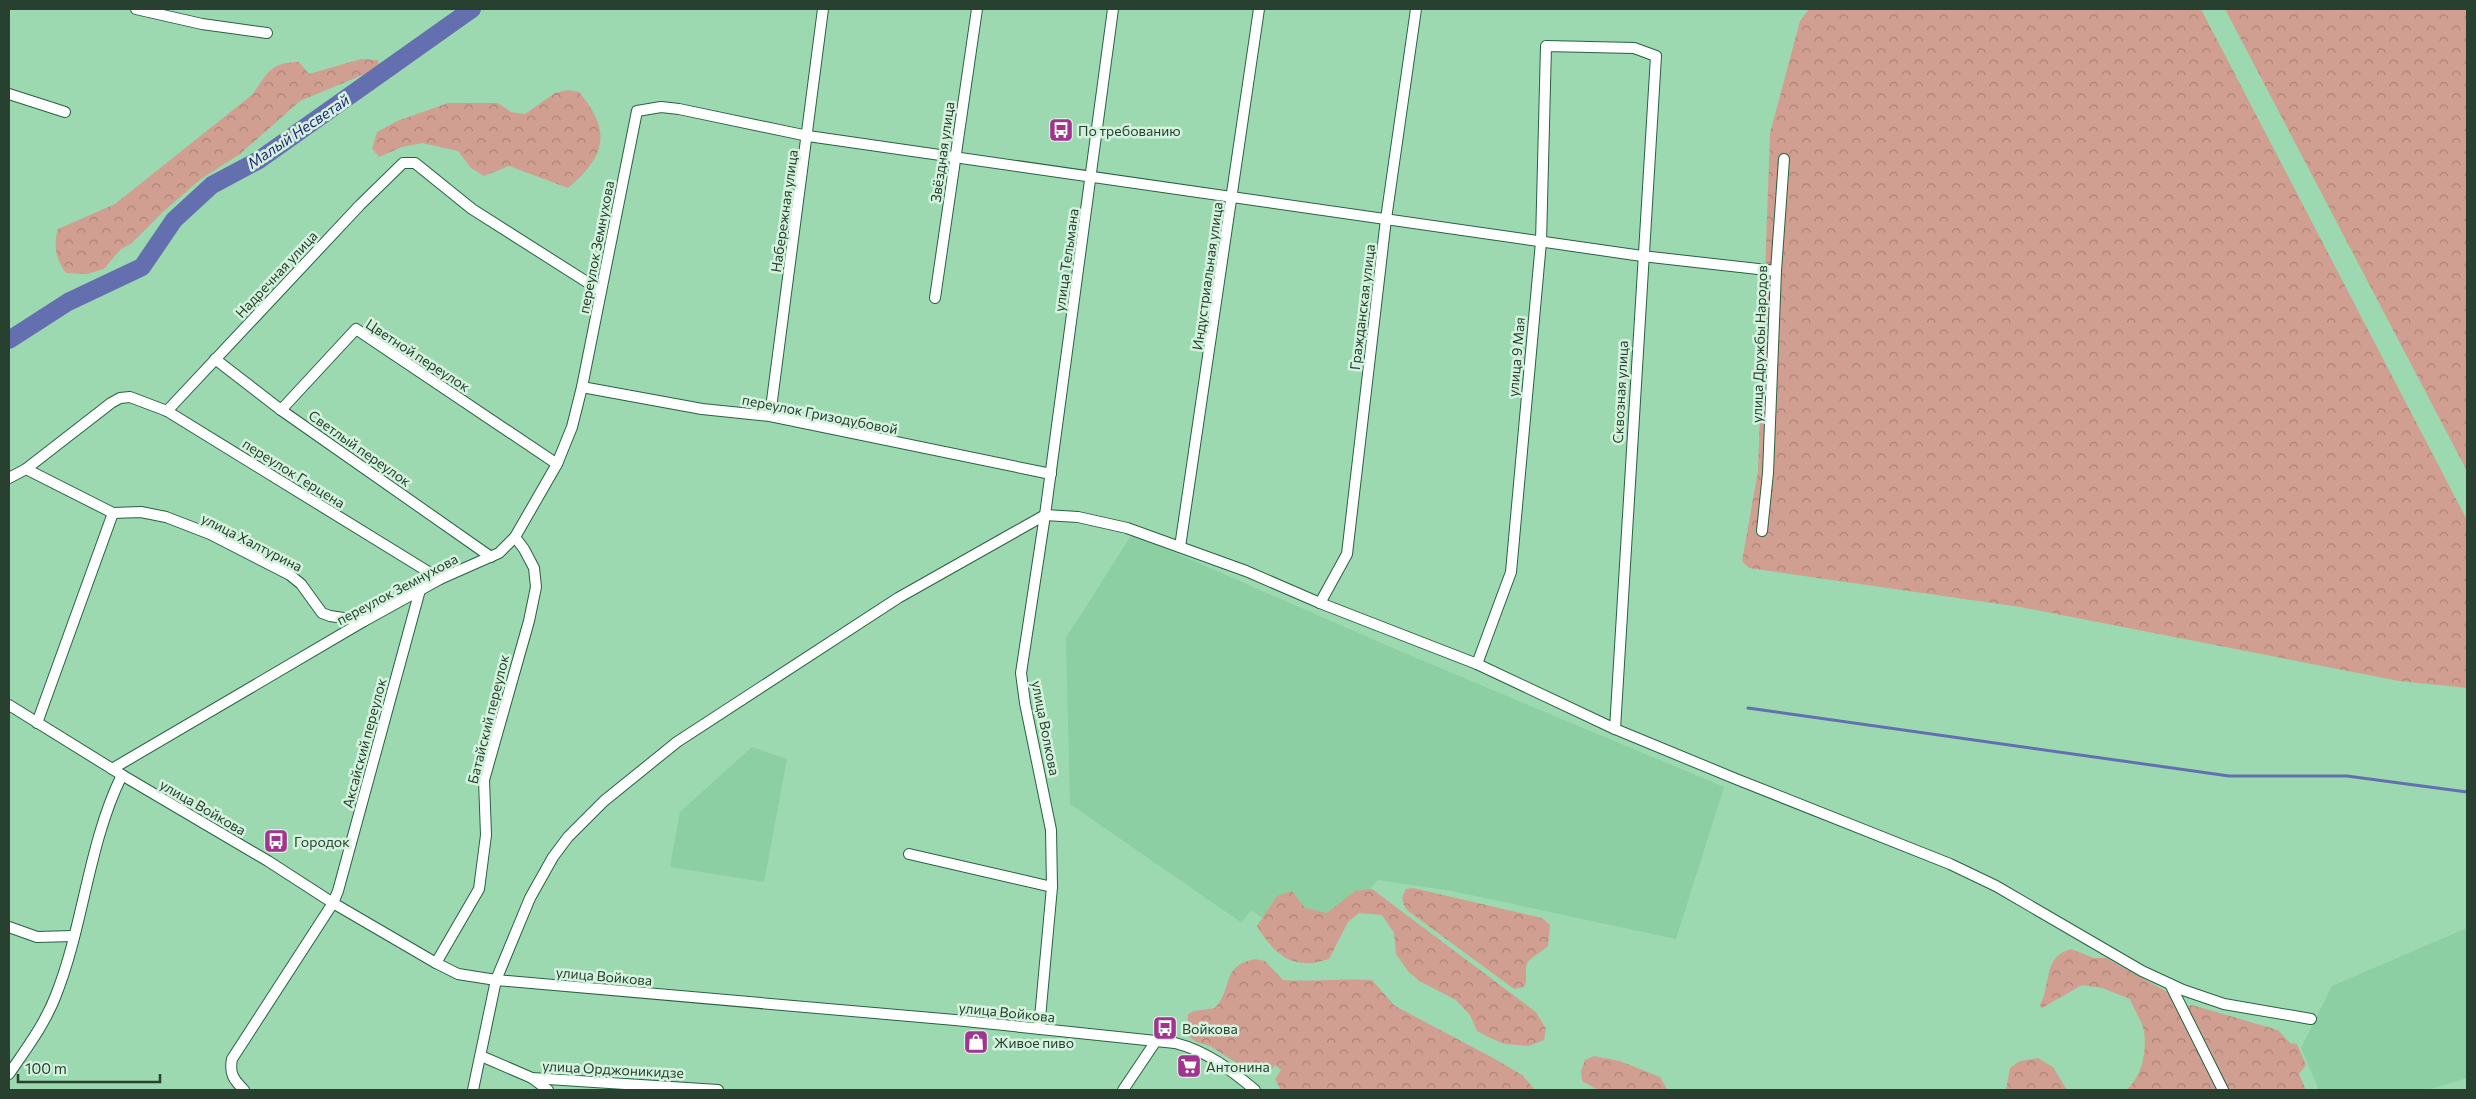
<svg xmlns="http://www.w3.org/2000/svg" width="2476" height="1099" viewBox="0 0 2476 1099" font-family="Commissioner,sans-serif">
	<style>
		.built { fill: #8bcfa2 }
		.forest { fill: url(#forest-crowns) }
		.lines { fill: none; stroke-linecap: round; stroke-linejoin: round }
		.stream { stroke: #646fb0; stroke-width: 3 }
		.river { stroke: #646fb0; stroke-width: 18 }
		.minor-casing { stroke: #276240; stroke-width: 12 }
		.minor { stroke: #fff; stroke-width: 10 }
		.labels { text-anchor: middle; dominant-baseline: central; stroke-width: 5; stroke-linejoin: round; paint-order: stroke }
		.poi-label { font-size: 14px; fill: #27402f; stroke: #d4f2dd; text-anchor: start }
		.street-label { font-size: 14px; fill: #27402f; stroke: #d4f2dd }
		.water-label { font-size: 15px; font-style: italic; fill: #252775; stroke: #d4f2dd }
	</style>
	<defs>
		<pattern id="forest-crowns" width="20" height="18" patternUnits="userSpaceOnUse" patternTransform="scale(1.25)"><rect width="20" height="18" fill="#d19f91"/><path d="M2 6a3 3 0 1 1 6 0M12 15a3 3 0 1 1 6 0" fill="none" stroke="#aa8377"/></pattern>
	</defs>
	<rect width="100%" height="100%" fill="#9cd9b1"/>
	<g class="built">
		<path d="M 1132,534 L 1402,652 L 1724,787 L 1676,939 L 1452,891 L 1378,880 L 1310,951 L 1251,910 L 1242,923 L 1070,804 L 1066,638 Z"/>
		<path d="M 752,747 L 787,759 L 764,882 L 670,867 L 680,812 Z"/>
		<path d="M 2467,928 L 2467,1078 L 2427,1090 L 2319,1090 L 2301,1048 L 2332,986 Z"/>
	</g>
	<g class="forest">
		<path d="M 1809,9 L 2201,9 L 2467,520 L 2467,688 L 2399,681 L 2020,607 L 1749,568 L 1742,561 L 1758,471 L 1770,133 L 1800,21 Z"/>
		<path d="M 2225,9 L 2467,9 L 2467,471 Z"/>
		<path d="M 361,59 L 378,60 L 379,65 L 365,74 L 300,101 L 240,154 L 201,179 L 164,211 L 132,243 L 120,250 L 104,269 L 87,274 L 66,273 C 56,260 53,245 58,229 L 115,204 L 253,94 C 267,73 271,62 299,62 L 309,74 Z"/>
		<path d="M 568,90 L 579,92 C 612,131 606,156 568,188 L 509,166 L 484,176 L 471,168 L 458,151 L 422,143 L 402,147 L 379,157 L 372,149 L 377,132 L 397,121 L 448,103 L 498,103 L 511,112 L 525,114 L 555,93 Z"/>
		<path d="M 1413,888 L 1542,918 L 1550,925 L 1548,946 C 1543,951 1530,958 1528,962 C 1523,970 1529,979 1524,987 L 1514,989 L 1408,911 C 1402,903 1400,898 1406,889 Z"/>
		<path d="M 1372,889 L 1536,1012 L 1546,1029 L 1544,1040 L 1529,1046 L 1505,1044 L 1490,1038 L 1477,1031 L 1470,1015 L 1456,1000 L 1419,981 L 1408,971 L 1396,954 L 1394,933 L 1382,915 L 1359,913 L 1348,922 L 1329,959 C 1293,971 1275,956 1257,926 L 1277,896 L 1292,891 L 1305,908 L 1327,913 L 1355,891 Z"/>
		<path d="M 2071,949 L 2094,958 L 2106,958 L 2171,994 L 2219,1090 L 2126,1090 C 2142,1077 2147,1051 2144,1032 C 2142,1020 2134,1010 2130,999 L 2102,988 L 2082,985 L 2042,1008 L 2040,1005 C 2052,983 2042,957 2071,949 Z"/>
		<path d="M 1255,959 L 1265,961 L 1283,980 C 1313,982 1342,978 1372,980 L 1395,1006 L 1497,1060 L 1522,1075 L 1535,1090 L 1281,1090 L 1275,1079 L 1281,1070 L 1275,1065 L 1268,1074 L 1254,1074 L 1210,1046 L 1196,1042 L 1188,1035 L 1188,1014 L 1194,1011 L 1215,1008 C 1234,987 1220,966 1255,959 Z"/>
		<path d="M 2192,1005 L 2278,1030 L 2290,1043 L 2297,1044 L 2306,1065 L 2299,1074 L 2306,1090 L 2229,1090 L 2191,1020 L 2187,1006 Z"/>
		<path d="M 1594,1056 L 1620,1061 L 1660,1077 L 1667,1089 L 1598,1090 L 1582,1081 L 1581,1071 L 1585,1060 Z"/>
		<path d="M 2038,1058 L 2053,1067 L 2067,1090 L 2006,1090 L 2010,1068 L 2020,1061 Z"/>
	</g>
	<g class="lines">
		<path class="stream" d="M 1748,708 L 2229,776 L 2347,776 L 2467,792"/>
		<path class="river" d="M 9,340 L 68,302 L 142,267 L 174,220 L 212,185 L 259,160 L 472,9"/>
		<defs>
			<g id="minor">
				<path d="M 136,9 L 202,24 L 267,33"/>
				<path d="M 9,94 L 65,112"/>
				<path d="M 935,298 L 977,9"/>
				<path d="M 215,359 L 281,410 L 491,557"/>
				<path d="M 582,387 L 702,409 L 770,416 L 1051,474"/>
				<path d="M 281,410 L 356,329 L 557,464"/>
				<path d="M 167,411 L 360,205 L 403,163 L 415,163 L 472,209 L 601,291"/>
				<path d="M 770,416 L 823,9"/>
				<path d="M 26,469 L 113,513 L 141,512 L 166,517 L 210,534 L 290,575 L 301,584 L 322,613 L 330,616 L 364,621"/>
				<path d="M 9,478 L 26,469 L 111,403 L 120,398 L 130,397 L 167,411 L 440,579"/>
				<path d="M 1762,531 L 1768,473 L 1776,271 L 1784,159"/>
				<path d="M 1180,547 L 1259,9"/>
				<path d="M 1320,603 L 1347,554 L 1386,219 L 1416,9"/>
				<path d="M 1477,664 L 1511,572 L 1541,242 L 1546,46 L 1634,48 L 1656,56 L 1615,729"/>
				<path d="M 9,705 L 122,775 L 268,861 L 333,903 L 436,963 L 458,974 L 496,980 L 955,1020 L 1175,1043 C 1207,1051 1231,1070 1255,1090"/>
				<path d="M 37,723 L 113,513"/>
				<path d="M 112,769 L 364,621 L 440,579 L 499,553 L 515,537 L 557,464 L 572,427 L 582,387 L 637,111 L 661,107 L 679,109 L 808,136 L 1642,256 L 1776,271"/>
				<path d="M 909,854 L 1052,887"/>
				<path d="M 9,927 L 37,937 L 74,936"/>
				<path d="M 436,963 L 479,889 L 486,835 L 484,780 L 529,621 L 536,587 L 534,568 L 524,549 L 515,537"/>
				<path d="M 2170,984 L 2223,1090"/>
				<path d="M 1039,1029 L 1052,887 L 1051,830 L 1025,703 L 1021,673 L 1045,515 L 1113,9"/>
				<path d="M 481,1056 L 532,1078 L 718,1090"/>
				<path d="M 9,1074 C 26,1049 45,1024 56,995 C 84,924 88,844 122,775"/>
				<path d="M 532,1078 L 548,1090"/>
				<path d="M 244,1090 C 234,1080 229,1074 232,1059 L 333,903 L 338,891 L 420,590"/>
				<path d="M 473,1090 L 496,980 L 530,898 L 553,857 L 568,837 L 604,801 L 677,742 L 898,598 L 1045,515 L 1078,517 L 1127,528 L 1246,571 L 1320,603 L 1477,664 L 1615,729 L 1736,779 L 1950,864 L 1996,886 L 2142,971 L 2183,990 L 2224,1004 L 2311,1019"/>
				<path d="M 1123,1090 L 1156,1041"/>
			</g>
		</defs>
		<use href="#minor" class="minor-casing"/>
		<use href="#minor" class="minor"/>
	</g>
	<defs>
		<symbol id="bus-square" viewBox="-11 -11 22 22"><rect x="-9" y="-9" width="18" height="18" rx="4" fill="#a33390" stroke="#d4f2dd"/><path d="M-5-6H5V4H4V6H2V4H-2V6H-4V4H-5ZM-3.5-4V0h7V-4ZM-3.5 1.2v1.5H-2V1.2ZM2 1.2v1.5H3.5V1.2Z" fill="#fff"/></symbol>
		<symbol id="shop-square" viewBox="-11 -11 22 22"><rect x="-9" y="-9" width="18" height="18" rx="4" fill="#a33390" stroke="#d4f2dd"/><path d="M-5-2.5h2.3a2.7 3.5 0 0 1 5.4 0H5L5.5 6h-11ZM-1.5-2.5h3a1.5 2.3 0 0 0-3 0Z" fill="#fff"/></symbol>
		<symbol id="supermarket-square" viewBox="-11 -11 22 22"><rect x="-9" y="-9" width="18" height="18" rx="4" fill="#a33390" stroke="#d4f2dd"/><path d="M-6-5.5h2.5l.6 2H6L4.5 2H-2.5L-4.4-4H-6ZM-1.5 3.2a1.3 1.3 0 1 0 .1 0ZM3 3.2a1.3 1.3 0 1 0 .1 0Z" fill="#fff"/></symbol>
	</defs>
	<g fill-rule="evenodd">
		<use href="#bus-square" x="1047" y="116" width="28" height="28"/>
		<use href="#bus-square" x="262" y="827" width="28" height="28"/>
		<use href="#bus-square" x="1151" y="1014" width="28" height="28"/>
		<use href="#shop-square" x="962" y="1028" width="28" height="28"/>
		<use href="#supermarket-square" x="1175" y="1052" width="28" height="28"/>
	</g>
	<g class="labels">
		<g class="poi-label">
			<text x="1078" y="130">По требованию</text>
			<text x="294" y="841">Городок</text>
			<text x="1182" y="1028">Войкова</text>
			<text x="994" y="1042">Живое пиво</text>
			<text x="1206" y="1066">Антонина</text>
		</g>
		<g class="street-label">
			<text transform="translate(942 152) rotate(-82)">Звёздная улица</text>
			<text transform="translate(784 211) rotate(-82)">Набережная улица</text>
			<text transform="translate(596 247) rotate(-79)">переулок Земнухова</text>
			<text transform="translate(1066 260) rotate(-82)">улица Тельмана</text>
			<text transform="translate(276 274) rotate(-47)">Надречная улица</text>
			<text transform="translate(1207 276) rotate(-82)">Индустриальная улица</text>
			<text transform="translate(1362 307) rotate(-83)">Гражданская улица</text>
			<text transform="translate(1759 344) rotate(-88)">улица Дружбы Народов</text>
			<text transform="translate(418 355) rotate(33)">Цветной переулок</text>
			<text transform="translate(1516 357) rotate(-85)">улица 9 Мая</text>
			<text transform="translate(1620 392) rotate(-87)">Сквозная улица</text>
			<text transform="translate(820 414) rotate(11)">переулок Гризодубовой</text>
			<text transform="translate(360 448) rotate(35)">Светлый переулок</text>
			<text transform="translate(294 473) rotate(32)">переулок Герцена</text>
			<text transform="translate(252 542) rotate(27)">улица Халтурина</text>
			<text transform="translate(397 589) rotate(-28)">переулок Земнухова</text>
			<text transform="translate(488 719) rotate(-76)">Батайский переулок</text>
			<text transform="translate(1046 728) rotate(79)">улица Волкова</text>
			<text transform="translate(364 743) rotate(-75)">Аксайский переулок</text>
			<text transform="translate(203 807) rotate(30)">улица Войкова</text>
			<text transform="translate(604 976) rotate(5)">улица Войкова</text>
			<text transform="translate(1007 1012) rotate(6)">улица Войкова</text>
			<text transform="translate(613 1069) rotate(3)">улица Орджоникидзе</text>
		</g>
		<g class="water-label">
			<text transform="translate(298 131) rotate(-34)">Малый Несветай</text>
		</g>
	</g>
	<rect width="2476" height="1099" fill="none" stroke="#27402f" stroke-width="20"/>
	<path d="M18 1074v8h142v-8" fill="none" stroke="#27402f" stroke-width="2.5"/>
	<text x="25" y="1074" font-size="15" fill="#27402f" stroke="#d4f2dd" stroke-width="4" paint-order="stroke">100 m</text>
</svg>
